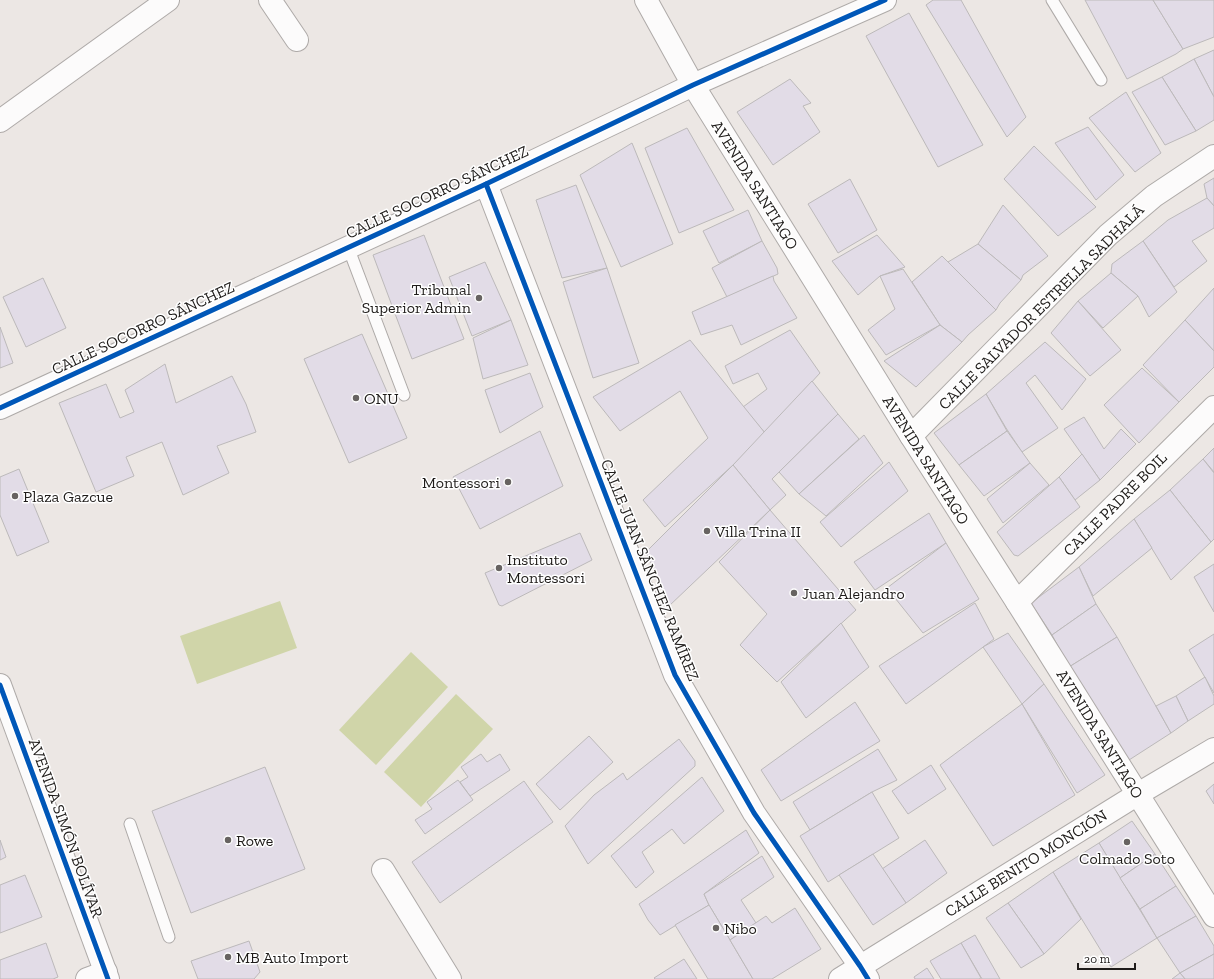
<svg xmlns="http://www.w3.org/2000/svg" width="1214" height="979" viewBox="0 0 1214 979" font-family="'Zilla Slab',serif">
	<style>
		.green { fill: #d0d5a9 }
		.building { fill: #e2dce7; stroke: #bcb9ba }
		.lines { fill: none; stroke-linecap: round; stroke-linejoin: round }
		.lane-casing { stroke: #aeaaa8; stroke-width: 13 }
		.street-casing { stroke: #aeaaa8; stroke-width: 24 }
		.secondary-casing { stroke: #aeaaa8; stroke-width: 24 }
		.lane { stroke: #fcfbfb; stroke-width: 11 }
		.street { stroke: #fcfbfb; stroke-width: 22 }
		.secondary { stroke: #fcfbfb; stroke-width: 22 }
		.cycleway-casing { stroke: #fff; stroke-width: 8 }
		.cycleway { stroke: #0057b8; stroke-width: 5 }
		.poi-dot { fill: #676361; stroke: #fff; stroke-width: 1.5 }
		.labels { text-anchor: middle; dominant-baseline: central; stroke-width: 3; stroke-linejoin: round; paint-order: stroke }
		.street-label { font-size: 16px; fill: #1f1c1a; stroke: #fff }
		.poi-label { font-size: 16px; fill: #1f1c1a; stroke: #fff; text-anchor: start }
	</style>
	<rect width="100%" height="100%" fill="#ece7e4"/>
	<g class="green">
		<path d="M 280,601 L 297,648 L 197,684 L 180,636 Z"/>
		<path d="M 411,652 L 448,687 L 376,765 L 339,730 Z"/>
		<path d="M 456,694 L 493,729 L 421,807 L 384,772 Z"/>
	</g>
	<g class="building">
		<path d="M 933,0 L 961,0 L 1026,117 L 1007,137 L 926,5 Z"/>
		<path d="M 1085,0 L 1153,0 L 1183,49 L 1176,54 L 1127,79 Z"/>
		<path d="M 1153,0 L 1214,0 L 1214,37 L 1183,49 Z"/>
		<path d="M 909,13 L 983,145 L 938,167 L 866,36 Z"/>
		<path d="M 1214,50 L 1214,97 L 1194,59 Z"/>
		<path d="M 1194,59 L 1214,97 L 1214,120 L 1196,131 L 1162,77 Z"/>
		<path d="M 1162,77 L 1196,131 L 1165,145 L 1132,92 Z"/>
		<path d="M 790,79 L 811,103 L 803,106 L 820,132 L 773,165 L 737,112 Z"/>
		<path d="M 1126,92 L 1161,153 L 1135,172 L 1089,118 Z"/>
		<path d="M 1088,127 L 1124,175 L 1096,200 L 1055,143 Z"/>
		<path d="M 687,128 L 734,210 L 679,233 L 645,148 Z"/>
		<path d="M 632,143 L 673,244 L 621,267 L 580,175 Z"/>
		<path d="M 1034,146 L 1096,207 L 1058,236 L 1004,179 Z"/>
		<path d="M 1214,178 L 1214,206 L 1207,198 L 1204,184 Z"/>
		<path d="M 850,179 L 877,230 L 838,253 L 808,204 Z"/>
		<path d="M 576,185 L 607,268 L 562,278 L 536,200 Z"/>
		<path d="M 1207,198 L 1214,206 L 1214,228 L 1192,241 L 1207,261 L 1174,287 L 1143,241 L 1168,220 Z"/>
		<path d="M 1003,205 L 1048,256 L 1023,275 L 1021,280 L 978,244 Z"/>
		<path d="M 748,210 L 762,241 L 719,263 L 703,231 Z"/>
		<path d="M 424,235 L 464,339 L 412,359 L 373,255 Z"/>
		<path d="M 877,235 L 905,267 L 880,276 L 858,295 L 832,261 Z"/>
		<path d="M 762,241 L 777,268 L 778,274 L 727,297 L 712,268 Z"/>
		<path d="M 1143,241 L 1177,292 L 1149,317 L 1138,296 L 1111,273 L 1112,264 Z"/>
		<path d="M 978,244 L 1021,280 L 1000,303 L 996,310 L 948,262 Z"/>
		<path d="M 942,256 L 996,310 L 968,335 L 962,342 L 940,325 L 912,282 Z"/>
		<path d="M 485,262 L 511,320 L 472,336 L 449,277 Z"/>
		<path d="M 607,268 L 639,363 L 593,378 L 563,282 Z"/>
		<path d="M 903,269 L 940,325 L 886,355 L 868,330 L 895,309 L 880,276 Z"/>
		<path d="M 1111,273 L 1138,296 L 1103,328 L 1078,301 Z"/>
		<path d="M 773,276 L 774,281 L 797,318 L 741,345 L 732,325 L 701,335 L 692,312 Z"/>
		<path d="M 43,278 L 66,328 L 26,347 L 3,297 Z"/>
		<path d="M 1214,288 L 1214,351 L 1185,320 Z"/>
		<path d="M 1078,301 L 1121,350 L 1090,376 L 1051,333 Z"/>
		<path d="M 511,320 L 528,365 L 483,379 L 473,338 Z"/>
		<path d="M 1185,320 L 1214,351 L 1214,367 L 1179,402 L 1143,365 Z"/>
		<path d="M 940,325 L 962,342 L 916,387 L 884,361 Z"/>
		<path d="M 0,327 L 13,363 L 0,368 Z"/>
		<path d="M 790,330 L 820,373 L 765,433 L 743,407 L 767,389 L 758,373 L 733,384 L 725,366 Z"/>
		<path d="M 362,334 L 407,438 L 349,463 L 304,359 Z"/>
		<path d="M 690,340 L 765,433 L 733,465 L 665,527 L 643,500 L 708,438 L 680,391 L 620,431 L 593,397 Z"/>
		<path d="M 1045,342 L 1086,379 L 1062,410 L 1035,375 L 1026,383 L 1058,428 L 1022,452 L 1006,428 L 986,394 Z"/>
		<path d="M 165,364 L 176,403 L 232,376 L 246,404 L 256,432 L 217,446 L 229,473 L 183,495 L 162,442 L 126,457 L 134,476 L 96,492 L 59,403 L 106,384 L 120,418 L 134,412 L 125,390 Z"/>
		<path d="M 1142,368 L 1179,402 L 1139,443 L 1104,405 Z"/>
		<path d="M 530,373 L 543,407 L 500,433 L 485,390 Z"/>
		<path d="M 812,381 L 838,414 L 772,479 L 786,495 L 770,510 L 733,465 Z"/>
		<path d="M 986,394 L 1007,431 L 959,465 L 934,433 Z"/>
		<path d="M 838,414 L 859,439 L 799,494 L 779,472 Z"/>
		<path d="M 1084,417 L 1104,449 L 1121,429 L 1136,444 L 1100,480 L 1064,429 Z"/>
		<path d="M 540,431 L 563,486 L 480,529 L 453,477 Z"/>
		<path d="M 1007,431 L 1030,463 L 984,496 L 959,465 Z"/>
		<path d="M 864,435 L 883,463 L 826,516 L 799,494 Z"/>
		<path d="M 1214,448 L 1214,472 L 1203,459 Z"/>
		<path d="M 1082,454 L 1100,480 L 1075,500 L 1059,477 Z"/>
		<path d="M 1203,459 L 1214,473 L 1214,539 L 1211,542 L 1170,490 Z"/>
		<path d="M 889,462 L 908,491 L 841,547 L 820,522 Z"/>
		<path d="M 1030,463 L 1049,485 L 1003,523 L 987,499 Z"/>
		<path d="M 733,465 L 770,510 L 669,606 L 646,552 Z"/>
		<path d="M 19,469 L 49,542 L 17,556 L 0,515 L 0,477 Z"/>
		<path d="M 1059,477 L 1080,507 L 1018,556 L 1014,555 L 997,532 Z"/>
		<path d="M 1170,490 L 1211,542 L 1171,580 L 1134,519 Z"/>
		<path d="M 770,510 L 856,610 L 777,682 L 740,645 L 767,614 L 719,562 Z"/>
		<path d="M 929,513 L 946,543 L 875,590 L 854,562 Z"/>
		<path d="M 1134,519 L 1152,548 L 1093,596 L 1079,567 Z"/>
		<path d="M 580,533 L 592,560 L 502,606 L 499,605 L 485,573 Z"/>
		<path d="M 946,543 L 979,599 L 923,633 L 887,588 Z"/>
		<path d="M 1214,564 L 1214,612 L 1194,577 Z"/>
		<path d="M 1079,567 L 1096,604 L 1052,635 L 1031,603 Z"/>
		<path d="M 975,603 L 994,639 L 906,704 L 879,666 Z"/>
		<path d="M 1096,604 L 1117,637 L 1069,667 L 1052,635 Z"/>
		<path d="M 841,623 L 869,667 L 806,718 L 781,682 Z"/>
		<path d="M 1008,633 L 1044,684 L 1022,704 L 983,647 Z"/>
		<path d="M 1214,634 L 1214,693 L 1189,650 Z"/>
		<path d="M 1117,637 L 1171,733 L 1129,760 L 1069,667 Z"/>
		<path d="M 1205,677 L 1214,696 L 1214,704 L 1188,721 L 1176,696 Z"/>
		<path d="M 1044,684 L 1105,775 L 1077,793 L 1022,704 Z"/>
		<path d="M 1176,696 L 1188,721 L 1171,733 L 1156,706 Z"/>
		<path d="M 855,702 L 880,741 L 781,801 L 761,770 Z"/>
		<path d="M 1022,704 L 1075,795 L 993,846 L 940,765 Z"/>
		<path d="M 589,736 L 613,762 L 560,810 L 536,784 Z"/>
		<path d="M 679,739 L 695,761 L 695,766 L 588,864 L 565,826 L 594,795 L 623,773 L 627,780 Z"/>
		<path d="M 878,749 L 897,780 L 872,792 L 810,830 L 793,802 Z"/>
		<path d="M 481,754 L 487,762 L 500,754 L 510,770 L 470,796 L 460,782 L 468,777 L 461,767 Z"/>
		<path d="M 931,765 L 946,789 L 908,814 L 892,791 Z"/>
		<path d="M 265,767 L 305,869 L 191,913 L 152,811 Z"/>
		<path d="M 702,777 L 724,811 L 684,844 L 672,829 L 642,852 L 654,872 L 636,888 L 611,856 Z"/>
		<path d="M 458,780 L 473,800 L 425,834 L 415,820 L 432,809 L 427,802 Z"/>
		<path d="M 524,781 L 553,822 L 440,903 L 412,862 Z"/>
		<path d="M 1214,784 L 1214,804 L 1206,791 Z"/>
		<path d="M 872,792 L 899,838 L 828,882 L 800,836 Z"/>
		<path d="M 1132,821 L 1155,854 L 1120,878 L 1099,843 Z"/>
		<path d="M 746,830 L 759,853 L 704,894 L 709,905 L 660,935 L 648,920 L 639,904 Z"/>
		<path d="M 0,840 L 6,857 L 0,860 Z"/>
		<path d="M 925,840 L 947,873 L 906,903 L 882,869 Z"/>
		<path d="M 1099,843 L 1157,938 L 1111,967 L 1053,872 Z"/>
		<path d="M 873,854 L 906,903 L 873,925 L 839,875 Z"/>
		<path d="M 1155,854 L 1176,886 L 1140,909 L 1120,878 Z"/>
		<path d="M 762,856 L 774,877 L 741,900 L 756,923 L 730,940 L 709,905 L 704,894 Z"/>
		<path d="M 1053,872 L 1081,919 L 1044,954 L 1008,903 Z"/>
		<path d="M 25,875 L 42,917 L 0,933 L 0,885 Z"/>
		<path d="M 1176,886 L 1196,916 L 1157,938 L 1140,909 Z"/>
		<path d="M 1008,903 L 1044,954 L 1021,968 L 986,918 Z"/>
		<path d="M 709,905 L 730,940 L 753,979 L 708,979 L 675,925 Z"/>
		<path d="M 795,908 L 821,949 L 772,979 L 753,979 L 730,940 L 766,916 L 772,923 Z"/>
		<path d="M 1196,916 L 1214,946 L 1214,954 L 1180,973 L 1157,938 Z"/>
		<path d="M 975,935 L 1000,979 L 982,979 L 961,943 Z"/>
		<path d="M 249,941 L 260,972 L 254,979 L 198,979 L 191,961 Z"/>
		<path d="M 46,943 L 58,977 L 53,979 L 0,979 L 0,960 Z"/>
		<path d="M 961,943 L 981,978 L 979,979 L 941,979 L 930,961 Z"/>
		<path d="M 1214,954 L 1214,979 L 1185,979 L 1180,973 Z"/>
		<path d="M 684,959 L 697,979 L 655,979 L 654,978 Z"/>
		<path d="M 927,968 L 934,979 L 915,979 L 914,977 Z"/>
		<path d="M 1180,973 L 1185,979 L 1172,979 Z"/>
	</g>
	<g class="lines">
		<defs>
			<g id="lane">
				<path d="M 1052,0 L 1101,80"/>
				<path d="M 348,247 L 404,395"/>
				<path d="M 130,824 L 169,937"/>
			</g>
			<g id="street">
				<path d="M 270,0 L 297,40"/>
				<path d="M 0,121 L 168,0"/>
				<path d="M 486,184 L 675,675 L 754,813 L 860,966 L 868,979"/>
				<path d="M 0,408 L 486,184 L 693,85 L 885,0"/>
				<path d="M 911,436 L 1108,235 L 1154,196 L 1214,156"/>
				<path d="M 1017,602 L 1214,407"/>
				<path d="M 383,870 L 450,979"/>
				<path d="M 87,979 L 106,972"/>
				<path d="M 840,979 L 1138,794 L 1214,749"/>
			</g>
			<g id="secondary">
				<path d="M 646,0 L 693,85 L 911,436 L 1017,602 L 1214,916"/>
				<path d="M 0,685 L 108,979"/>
			</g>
		</defs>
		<use href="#lane" class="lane-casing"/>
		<use href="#street" class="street-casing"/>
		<use href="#secondary" class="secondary-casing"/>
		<use href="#lane" class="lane"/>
		<use href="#street" class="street"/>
		<use href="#secondary" class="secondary"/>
		<defs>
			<g id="cycleway">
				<path d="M 486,184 L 675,675 L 754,813 L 860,966 L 868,979"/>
				<path d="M 0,408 L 486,184 L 693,85 L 885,0"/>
				<path d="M 0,685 L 108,979"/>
			</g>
		</defs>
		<use href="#cycleway" class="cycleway-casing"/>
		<use href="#cycleway" class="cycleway"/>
	</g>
	<g class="poi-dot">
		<circle cx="479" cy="298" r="4"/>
		<circle cx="356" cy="398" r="4"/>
		<circle cx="508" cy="482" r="4"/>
		<circle cx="15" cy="496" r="4"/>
		<circle cx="707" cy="531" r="4"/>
		<circle cx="499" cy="568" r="4"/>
		<circle cx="794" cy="593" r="4"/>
		<circle cx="228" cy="840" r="4"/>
		<circle cx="1127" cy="842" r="4"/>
		<circle cx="716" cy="928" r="4"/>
		<circle cx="228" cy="957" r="4"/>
	</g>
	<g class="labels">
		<g class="street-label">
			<text transform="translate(755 185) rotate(58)">AVENIDA SANTIAGO</text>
			<text transform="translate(437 192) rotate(-25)">CALLE SOCORRO SÁNCHEZ</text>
			<text transform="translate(1041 307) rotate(-45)">CALLE SALVADOR ESTRELLA SADHALÁ</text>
			<text transform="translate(143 328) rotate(-25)">CALLE SOCORRO SÁNCHEZ</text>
			<text transform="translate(926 460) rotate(58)">AVENIDA SANTIAGO</text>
			<text transform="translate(1115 504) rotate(-45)">CALLE PADRE BOIL</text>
			<text transform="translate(650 570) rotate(68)">CALLE JUAN SÁNCHEZ RAMÍREZ</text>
			<text transform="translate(1100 734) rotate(58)">AVENIDA SANTIAGO</text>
			<text transform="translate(66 828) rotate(70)">AVENIDA SIMÓN BOLÍVAR</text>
			<text transform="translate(1026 863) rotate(-32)">CALLE BENITO MONCIÓN</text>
		</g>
		<g class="poi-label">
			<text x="471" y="289" text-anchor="end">Tribunal<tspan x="471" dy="18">Superior Admin</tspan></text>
			<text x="364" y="398">ONU</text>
			<text x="500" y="482" text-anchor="end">Montessori</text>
			<text x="23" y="496">Plaza Gazcue</text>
			<text x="715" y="531">Villa Trina II</text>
			<text x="507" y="559">Instituto<tspan x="507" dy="18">Montessori</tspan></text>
			<text x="802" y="593">Juan Alejandro</text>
			<text x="236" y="840">Rowe</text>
			<text x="1127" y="858" text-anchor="middle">Colmado Soto</text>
			<text x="724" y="928">Nibo</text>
			<text x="236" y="957">MB Auto Import</text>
		</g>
	</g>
	<path d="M1078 963v6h57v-6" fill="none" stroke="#1f1c1a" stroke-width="2"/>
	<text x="1084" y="963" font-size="12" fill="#1f1c1a" stroke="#ffffff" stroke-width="3" paint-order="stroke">20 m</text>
</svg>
